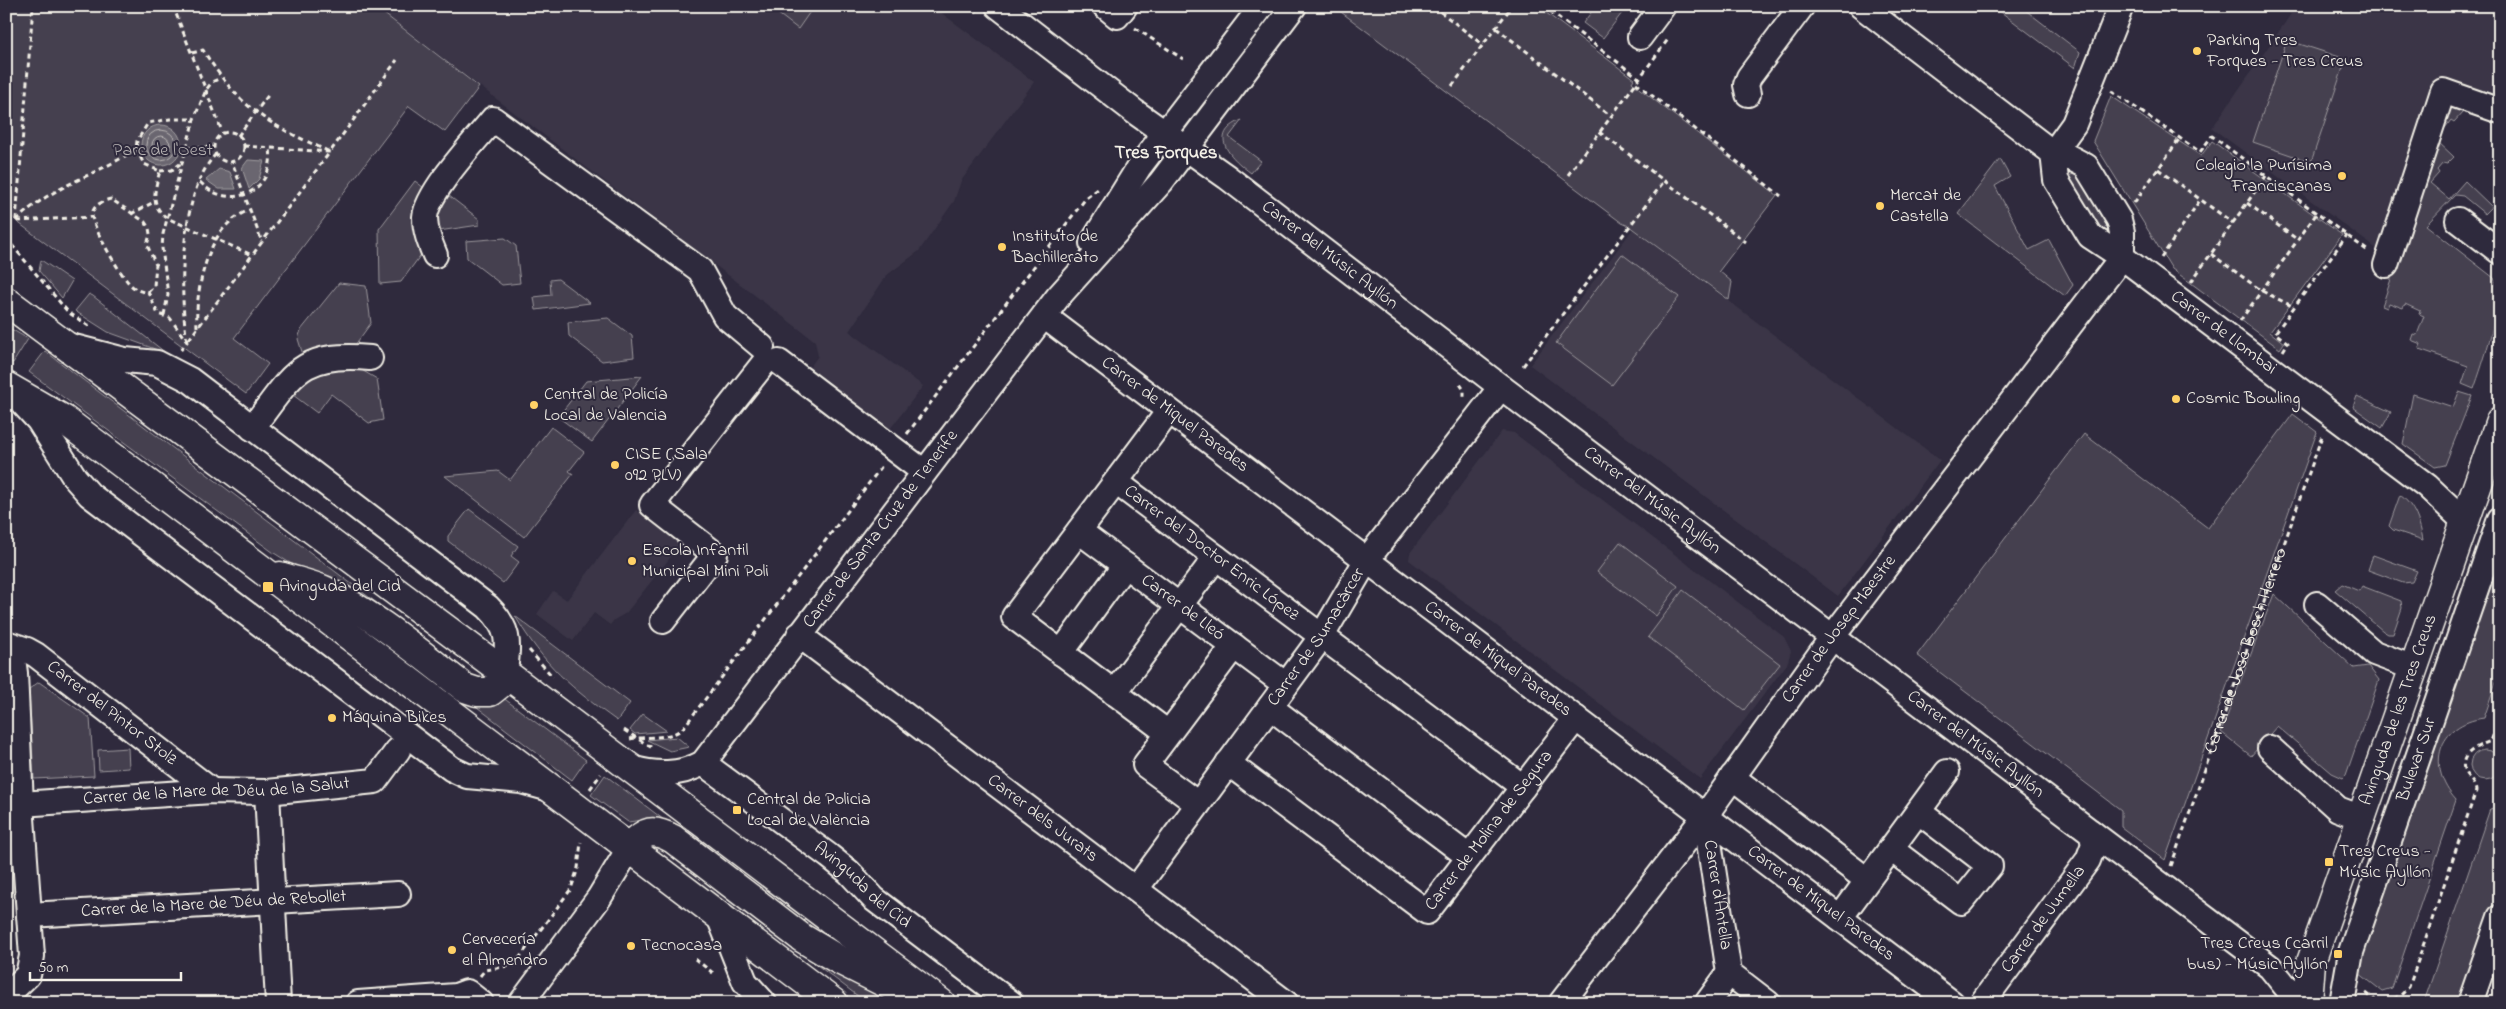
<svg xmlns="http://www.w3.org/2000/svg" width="2506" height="1009" viewBox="0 0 2506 1009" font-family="'Indie Flower',sans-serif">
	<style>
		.built { fill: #3b3647 }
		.green { fill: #454050; stroke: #9c989c }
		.water { fill: #6a6670; stroke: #a19ea0 }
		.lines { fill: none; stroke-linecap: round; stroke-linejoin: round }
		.shore { stroke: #bdb9b8; stroke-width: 1 }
		.minor-casing { stroke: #f4f1e8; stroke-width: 28 }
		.major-casing { stroke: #f4f1e8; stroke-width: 31 }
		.path { stroke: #f4f1e8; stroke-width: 3; stroke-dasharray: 5 4; stroke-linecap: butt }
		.minor { stroke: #2f2a3d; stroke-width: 24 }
		.major { stroke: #2f2a3d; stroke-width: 28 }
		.poi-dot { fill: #ffd166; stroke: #2f2a3d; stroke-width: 2 }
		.labels { text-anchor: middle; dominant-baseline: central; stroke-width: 4; stroke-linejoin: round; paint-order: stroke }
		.poi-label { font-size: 18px; fill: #f4f1e8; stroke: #2f2a3d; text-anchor: start }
		.park-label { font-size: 18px; fill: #b7b3b3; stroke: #2f2a3d }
		.street-label { font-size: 18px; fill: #f4f1e8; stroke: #2f2a3d }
		.neighbourhood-label { font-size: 19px; font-weight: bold; fill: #f4f1e8; stroke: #2f2a3d }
	</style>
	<rect width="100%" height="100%" fill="#2f2a3d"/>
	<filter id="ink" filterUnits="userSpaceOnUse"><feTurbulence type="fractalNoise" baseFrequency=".02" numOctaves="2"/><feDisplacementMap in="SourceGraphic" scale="10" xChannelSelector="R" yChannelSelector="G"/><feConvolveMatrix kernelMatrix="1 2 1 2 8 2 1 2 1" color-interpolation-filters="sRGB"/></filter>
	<g filter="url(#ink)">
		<g class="built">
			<path d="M 374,6 L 932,6 L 1034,82 L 961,181 L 954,201 L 919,251 L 887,275 L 849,331 L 923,386 L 890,429 L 810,367 L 818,356 L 815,341 Z"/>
			<path d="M 2280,6 L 2500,6 L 2500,106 L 2436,85 L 2381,252 L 2212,128 L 2291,14 Z"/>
			<path d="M 1633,229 L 1940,460 L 1838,596 L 1530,365 Z"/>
			<path d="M 1502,431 L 1514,433 L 1784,637 L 1791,651 L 1787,664 L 1700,779 L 1409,560 L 1410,553 Z"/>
			<path d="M 636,510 L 653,524 L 681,538 L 681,544 L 626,613 L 614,620 L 610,625 L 594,613 L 573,641 L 537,614 L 553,591 L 567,600 Z"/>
		</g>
		<g class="green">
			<path d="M 6,6 L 374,6 L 479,87 L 445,132 L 409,106 L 234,338 L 268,364 L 246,394 L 16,221 L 6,209 Z"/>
			<path d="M 768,6 L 814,6 L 798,29 Z"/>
			<path d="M 1333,6 L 1537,6 L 1634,79 L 1632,82 L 1640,89 L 1777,195 L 1719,271 L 1732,282 L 1729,300 L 1629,226 L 1622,223 Z"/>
			<path d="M 1596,6 L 1613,6 L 1622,13 L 1603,38 L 1583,23 Z"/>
			<path d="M 1993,6 L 2020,6 L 2080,52 L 2075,68 Z"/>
			<path d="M 2287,40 L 2346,59 L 2311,162 L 2253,142 Z"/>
			<path d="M 2111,96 L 2201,156 L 2212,141 L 2342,235 L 2270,332 L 2284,343 L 2280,349 L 2172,269 L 2093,141 Z"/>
			<path d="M 2451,101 L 2471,108 L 2466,114 L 2463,112 L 2454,122 L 2451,120 L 2436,140 L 2454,157 L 2447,164 L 2443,163 L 2437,170 L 2439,173 L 2430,183 L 2449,199 L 2465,181 L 2492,207 L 2485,214 L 2463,196 L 2455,195 L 2426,225 L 2494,278 C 2506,298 2482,366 2474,389 L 2462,384 L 2468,366 L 2419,349 L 2421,344 L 2411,340 L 2413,334 L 2417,335 L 2424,316 L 2419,314 L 2420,311 L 2405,304 L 2403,308 L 2389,303 L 2387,308 L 2382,306 Z"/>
			<path d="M 1242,120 L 1229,137 L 1261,161 L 1251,173 C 1232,159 1206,135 1242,120 Z"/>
			<path d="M 2000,159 L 2010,177 L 1995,186 L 2029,250 L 2049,240 L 2073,285 L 2065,296 L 1958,214 Z"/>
			<path d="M 2076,172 L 2109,224 L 2097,233 L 2066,178 Z"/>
			<path d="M 415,181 L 428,191 L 425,249 L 401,282 L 380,284 L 379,229 Z"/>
			<path d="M 444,192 L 479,219 L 479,225 L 432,232 Z"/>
			<path d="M 505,238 L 516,246 L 520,283 L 502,285 L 467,258 L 466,241 Z"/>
			<path d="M 1622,254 L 1679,297 L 1612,385 L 1556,343 Z"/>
			<path d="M 41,260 L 72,281 L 62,298 L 39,271 Z"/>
			<path d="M 558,279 L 590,303 L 536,310 L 534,297 L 551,295 L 550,280 Z"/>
			<path d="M 339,283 L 366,286 L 371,323 L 355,345 C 336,345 320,345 303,355 L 298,339 L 301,330 Z"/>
			<path d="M 89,294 L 93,296 L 166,353 L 108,332 L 75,311 Z"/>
			<path d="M 608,318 L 632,336 L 634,357 L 602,361 L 569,336 L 568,322 Z"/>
			<path d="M 6,326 L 28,339 L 13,363 L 6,360 Z"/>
			<path d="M 45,351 L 486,686 L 274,553 L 29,372 Z"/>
			<path d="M 329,368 L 358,368 L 377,379 L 383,420 L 369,423 L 331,394 L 317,413 L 293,395 L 310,377 Z"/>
			<path d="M 642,376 L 592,442 L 558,417 L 586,381 Z"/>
			<path d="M 2459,392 L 2472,396 L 2445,465 L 2435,467 L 2403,444 L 2413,394 L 2453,407 Z"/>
			<path d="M 2357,396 L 2391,412 L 2382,428 L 2353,407 Z"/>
			<path d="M 2293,414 L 2317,432 L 2165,860 L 2121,827 L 2121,810 L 1917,655 L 2084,434 L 2208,528 Z"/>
			<path d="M 551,427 L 584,452 L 569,471 L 573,474 L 524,537 L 445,476 L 498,471 L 510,480 Z"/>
			<path d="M 2400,495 C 2415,506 2420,523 2423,540 L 2393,530 L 2389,526 Z"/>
			<path d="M 469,509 L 518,546 L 511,556 L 519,562 L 503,583 L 448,541 L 448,536 Z"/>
			<path d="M 1620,542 L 1678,586 L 1656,616 L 1597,572 Z"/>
			<path d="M 2500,543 L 2500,671 L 2484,718 C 2437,724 2426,767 2456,800 L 2392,988 L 2382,991 L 2355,970 Z"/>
			<path d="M 2373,555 L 2417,571 L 2412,582 L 2403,583 L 2368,570 Z"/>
			<path d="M 2342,584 L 2359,591 L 2362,586 L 2401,601 L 2402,608 L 2393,634 L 2388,634 L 2383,631 L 2335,590 Z"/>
			<path d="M 1683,590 L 1780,664 L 1744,710 L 1648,637 Z"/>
			<path d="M 2274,594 L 2354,668 L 2368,666 L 2379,680 L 2346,775 L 2343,778 L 2332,773 L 2277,726 L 2251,756 L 2221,732 Z"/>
			<path d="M 515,616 L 630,703 L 617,721 C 571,688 544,665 515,616 Z"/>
			<path d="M 39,682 L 90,718 L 94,776 L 34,779 L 29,689 Z"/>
			<path d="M 460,694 L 498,694 L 586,760 L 572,780 Z"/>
			<path d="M 643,714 L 667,731 L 635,734 L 630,730 Z"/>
			<path d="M 677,737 L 689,747 L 670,751 L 647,740 Z"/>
			<path d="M 128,748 L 129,768 L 99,770 L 98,750 Z"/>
			<circle cx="2485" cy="765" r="15"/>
			<path d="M 605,775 L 672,826 L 643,820 L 628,822 L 591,795 Z"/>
			<path d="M 2500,806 L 2500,901 L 2465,1003 L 2427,1003 L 2425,999 L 2490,809 Z"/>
			<path d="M 9,921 L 12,964 L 6,970 L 6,922 Z"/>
			<path d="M 816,958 L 895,1003 L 867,1003 L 813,962 Z"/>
		</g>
		<g class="water">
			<circle cx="161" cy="145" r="20"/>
			<path d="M 248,160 L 264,161 L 259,179 L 249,189 L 242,168 Z"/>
			<path d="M 219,169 L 230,172 L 236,189 L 219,189 L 206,180 Z"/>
		</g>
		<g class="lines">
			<g class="shore">
				<circle cx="161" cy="145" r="15"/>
				<circle cx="161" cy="145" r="9"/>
			</g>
			<defs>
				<g id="minor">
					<path id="s2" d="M 998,6 L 1135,112 L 1227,177 L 1501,387 L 2270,967 L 2299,1003"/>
					<path d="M 1105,6 L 1117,16 L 1125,6"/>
					<path d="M 1861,6 L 2053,153 L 2069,157 L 2086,166 L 2119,220 L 2122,232 L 2122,257 L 2090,236 L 2056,180 L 2053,153"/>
					<path d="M 1640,37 L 1663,6"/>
					<path d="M 1748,94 L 1746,85 L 1749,77 L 1802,6"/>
					<path d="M 2053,153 L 2074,124 L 2121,6"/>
					<path d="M 2458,220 L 2500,252"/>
					<path d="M 1092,243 L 1139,167 L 1262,6"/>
					<path d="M 435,255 C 430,243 425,231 425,217 C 427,192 476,140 493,119 L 700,270 L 725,316 L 762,347"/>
					<path d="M 2386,265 L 2443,91 L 2500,111"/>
					<path id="s3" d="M 1044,316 L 1952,1003"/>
					<path d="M 67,345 L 125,360 L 157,363 L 190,380 L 488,607 C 511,630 508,643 505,673"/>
					<path d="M 779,362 L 924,472"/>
					<path d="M 16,396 L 39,421 L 75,478 L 90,495 L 452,769 L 467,776 L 521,781 L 550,789"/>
					<path d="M 252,428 C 292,377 298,351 370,358"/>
					<path id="s4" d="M 1116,482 L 1523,787"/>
					<path id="s5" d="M 1079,531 L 1286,685"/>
					<path d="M 2317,604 L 2374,653 L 2414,668"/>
					<path d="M 663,621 L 715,554 L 652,505 L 764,363"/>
					<path id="s6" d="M 799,635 L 1286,1003"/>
					<path d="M 6,643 L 12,651 L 15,673 L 21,804 L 32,956 L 28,975 L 6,996"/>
					<path id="s7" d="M 6,643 L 27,650 L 36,655 L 212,791"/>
					<path d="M 1061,653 L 1125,565"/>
					<path d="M 1114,693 L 1216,557"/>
					<path d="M 1270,707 L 1469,857"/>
					<path d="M 1168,733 L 1014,617 L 1169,411"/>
					<path d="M 2270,748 L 2338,809 L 2362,818"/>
					<path id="s8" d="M 703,763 L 829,856 L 849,872 L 874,899 L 1011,1003"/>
					<path id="s9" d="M 1228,763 L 1427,912 L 1576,718"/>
					<path id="s10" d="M 631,768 C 656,775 679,776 703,763 L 1058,297 L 1161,182 L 1294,6"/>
					<path d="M 1732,777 L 1867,880"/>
					<path d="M 267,792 L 278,1003"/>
					<path id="s11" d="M 21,804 L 212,791 L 267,792 L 375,781 L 398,750"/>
					<path d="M 1198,804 L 1145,765 L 1234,646"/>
					<path id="s12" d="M 1705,816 L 1729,973"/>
					<path d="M 1891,849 L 1961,902 L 1990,866 L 1919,812"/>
					<path id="s13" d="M 1136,889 L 1322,636 L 1366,561 L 1501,387"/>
					<path d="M 718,914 L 745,982 L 764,1003"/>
					<path id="s14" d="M 29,915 L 398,894"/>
					<path d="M 1840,918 L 1947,772"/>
					<path d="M 358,1003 L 456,996 L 467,992 L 481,1003"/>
					<path d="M 521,1003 L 599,898 L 630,847"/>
					<path id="s15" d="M 1561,1003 L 1705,816 L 1833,636 L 2122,257 L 2427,486 L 2465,522"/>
					<path d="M 1707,1003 L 1729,973 L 1768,1003"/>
					<path id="s16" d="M 1982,1003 L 2088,860 L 2094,844 L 2091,832"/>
					<path id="s17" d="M 2342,1003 L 2351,952 L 2500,519"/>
					<path d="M 2470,1003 L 2500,917"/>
				</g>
				<g id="major">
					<path d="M 6,301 L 505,673 L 941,1003"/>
					<path d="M 6,386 L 63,419 L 834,1003"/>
					<path d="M 280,576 C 295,581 310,584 324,590 C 375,615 419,653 465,688 L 477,692 L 490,692 L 500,684 L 505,673"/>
					<path d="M 630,847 C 645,830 653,828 673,839 L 802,938 L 839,960 L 913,997"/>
					<path id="s18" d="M 2308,1003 L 2311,962 L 2500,421"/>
				</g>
			</defs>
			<use href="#minor" class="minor-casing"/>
			<use href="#major" class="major-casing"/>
			<g class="path">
				<path d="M 173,6 L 223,134"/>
				<path d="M 969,6 L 977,12"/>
				<path d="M 1433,6 L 1483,45"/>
				<path d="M 1543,6 L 1639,78"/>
				<path d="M 1135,28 L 1183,59"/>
				<path d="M 1496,28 L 1611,116"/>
				<path d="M 192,53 L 203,50 C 241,110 266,123 330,152 L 397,60"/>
				<path d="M 1636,83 L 1781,196"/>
				<path d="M 1452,86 L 1512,6"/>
				<path d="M 2111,91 L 2200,152 L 2212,136 L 2368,251"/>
				<path d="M 1599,132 L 1746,242"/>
				<circle cx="229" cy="147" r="15"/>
				<path d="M 238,136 L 269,94"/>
				<path d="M 244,146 L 330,152 L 262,242"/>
				<path d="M 186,148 L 214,147"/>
				<path d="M 136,149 L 144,164 L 160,171 C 155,189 149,205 167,218 L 252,255"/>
				<path d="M 216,154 C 179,193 179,292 187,342 L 262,242 L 232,162"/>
				<path d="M 2158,169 L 2233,223"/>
				<path d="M 160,171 L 172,170 L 180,164"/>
				<path d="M 1568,175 L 1669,38"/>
				<path d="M 200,182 C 230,213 276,191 270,148"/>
				<path d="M 2134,203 L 2180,138"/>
				<path d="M 2247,203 L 2298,240"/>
				<path d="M 131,214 L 154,202"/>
				<path d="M 16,220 L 33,6"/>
				<path d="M 16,221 C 50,186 96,176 136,149 L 137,141 L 148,123 L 170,119 L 194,119"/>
				<path d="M 17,221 L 92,217"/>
				<path d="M 6,238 L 68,312 L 90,327"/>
				<path d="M 2211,254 L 2262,291 L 2294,307"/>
				<path d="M 2161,258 L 2200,200"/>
				<path d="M 2191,282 L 2266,176"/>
				<path d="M 148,292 L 154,286 L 156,265 L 147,245 L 150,234 L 149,228 L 145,222 L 111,199 C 102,201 92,206 92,216 C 93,228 123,280 133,287 C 138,291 142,292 148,292 L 158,314 L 170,318 L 187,342 L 180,351"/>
				<path d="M 164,315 L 168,295 L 162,248 L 163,234 L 194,119 L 206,90 L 212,82 L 221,78"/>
				<path d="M 2240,321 L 2317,213"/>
				<path d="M 197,327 C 195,296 205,243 230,222 C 236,216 243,213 250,210"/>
				<path d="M 2283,351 L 2288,343 L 2275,333 L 2347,235"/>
				<path d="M 1523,366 L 1665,180"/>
				<path d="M 1460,384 L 1464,390 L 1464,399"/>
				<path d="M 907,434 L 1086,198 L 1098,189"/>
				<path d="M 529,650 L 553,677"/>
				<path d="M 624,730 L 654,749"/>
				<path d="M 630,739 C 647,736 672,740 684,727 L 882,466"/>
				<path d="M 590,789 L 601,774"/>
				<path id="s1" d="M 2171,866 L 2323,433"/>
				<path d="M 695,959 L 713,973"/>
				<path d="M 480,976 L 485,970 L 514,965 L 571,889 L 578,868 L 581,842"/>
				<path d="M 2366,993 L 2379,1003"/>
				<path d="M 2385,1003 L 2401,995 L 2409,987 L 2476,791 C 2475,783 2470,780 2466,774 C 2456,755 2477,746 2491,741 L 2500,719"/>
			</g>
			<use href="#minor" class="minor"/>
			<use href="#major" class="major"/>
		</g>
	</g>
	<g class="poi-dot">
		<circle cx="2197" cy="51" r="5"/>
		<circle cx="2342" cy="176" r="5"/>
		<circle cx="1880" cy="206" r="5"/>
		<circle cx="1002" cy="247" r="5"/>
		<circle cx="2176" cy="399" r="5"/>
		<circle cx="534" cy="405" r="5"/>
		<circle cx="615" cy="465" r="5"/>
		<circle cx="632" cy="561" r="5"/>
		<rect x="262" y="581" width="12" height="12" rx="2.5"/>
		<circle cx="332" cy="718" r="5"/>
		<rect x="732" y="805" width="10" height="10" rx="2.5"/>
		<rect x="2324" y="857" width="10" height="10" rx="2.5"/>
		<circle cx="631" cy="946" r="5"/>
		<circle cx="452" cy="950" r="5"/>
		<rect x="2333" y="949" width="10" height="10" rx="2.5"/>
	</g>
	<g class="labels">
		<g class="poi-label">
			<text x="2207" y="41">Parking Tres<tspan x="2207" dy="21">Forques - Tres Creus</tspan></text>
			<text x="2332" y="166" text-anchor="end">Colegio la Purísima<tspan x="2332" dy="21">Franciscanas</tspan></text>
			<text x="1890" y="196">Mercat de<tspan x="1890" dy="21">Castella</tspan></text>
			<text x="1012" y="237">Instituto de<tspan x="1012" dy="21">Bachillerato</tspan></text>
			<text x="544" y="395">Central de Policía<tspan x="544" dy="21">Local de Valencia</tspan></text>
			<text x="2186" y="399">Cosmic Bowling</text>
			<text x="625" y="455">CISE (Sala<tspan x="625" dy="21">092 PLV)</tspan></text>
			<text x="642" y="551">Escola Infantil<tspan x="642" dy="21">Municipal Mini Poli</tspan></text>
			<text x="279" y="587">Avinguda del Cid</text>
			<text x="342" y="718">Máquina Bikes</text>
			<text x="747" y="800">Central de Policia<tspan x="747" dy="21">Local de València</tspan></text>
			<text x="2339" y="852">Tres Creus -<tspan x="2339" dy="21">Músic Ayllón</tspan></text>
			<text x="462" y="940">Cervecería<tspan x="462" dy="21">el Almendro</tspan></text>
			<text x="2328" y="944" text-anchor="end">Tres Creus (carril<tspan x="2328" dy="21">bus) - Músic Ayllón</tspan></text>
			<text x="641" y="946">Tecnocasa</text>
		</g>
		<g class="park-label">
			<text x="163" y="151">Parc de l'Oest</text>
		</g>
		<g class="street-label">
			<text stroke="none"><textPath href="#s2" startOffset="415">Carrer del Músic Ayllón</textPath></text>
			<text stroke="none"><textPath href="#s15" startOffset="1060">Carrer de Llombai</textPath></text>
			<text stroke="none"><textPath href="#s3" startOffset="164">Carrer de Miquel Paredes</textPath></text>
			<text stroke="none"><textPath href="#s2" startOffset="820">Carrer del Músic Ayllón</textPath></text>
			<text stroke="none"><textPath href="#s10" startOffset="368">Carrer de Santa Cruz de Tenerife</textPath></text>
			<text stroke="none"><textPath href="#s4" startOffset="119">Carrer del Doctor Enric López</textPath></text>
			<text stroke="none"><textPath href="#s5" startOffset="129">Carrer de Lleó</textPath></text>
			<text stroke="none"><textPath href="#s15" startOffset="466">Carrer de Josep Maestre</textPath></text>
			<text stroke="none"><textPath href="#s13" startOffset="310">Carrer de Sumacàrcer</textPath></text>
			<text stroke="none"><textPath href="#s1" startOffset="228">Carrer de José Bosch Herrero</textPath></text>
			<text stroke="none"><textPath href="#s3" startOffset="569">Carrer de Miquel Paredes</textPath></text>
			<text stroke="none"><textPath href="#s18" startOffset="308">Avinguda de les Tres Creus</textPath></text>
			<text stroke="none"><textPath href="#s7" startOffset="128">Carrer del Pintor Stolz</textPath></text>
			<text stroke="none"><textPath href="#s2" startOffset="1225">Carrer del Músic Ayllón</textPath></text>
			<text stroke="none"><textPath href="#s17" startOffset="255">Bulevar Sur</textPath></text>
			<text stroke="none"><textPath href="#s11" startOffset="196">Carrer de la Mare de Déu de la Salut</textPath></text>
			<text stroke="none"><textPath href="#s6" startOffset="305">Carrer dels Jurats</textPath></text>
			<text stroke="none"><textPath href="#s9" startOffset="351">Carrer de Molina de Segura</textPath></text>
			<text stroke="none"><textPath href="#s8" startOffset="201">Avinguda del Cid</textPath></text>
			<text stroke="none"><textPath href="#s12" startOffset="80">Carrer d'Antella</textPath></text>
			<text stroke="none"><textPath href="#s14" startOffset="185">Carrer de la Mare de Déu de Rebollet</textPath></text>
			<text stroke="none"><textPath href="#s3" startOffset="974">Carrer de Miquel Paredes</textPath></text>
			<text stroke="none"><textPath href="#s16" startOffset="104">Carrer de Jumella</textPath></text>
		</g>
		<g class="neighbourhood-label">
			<text x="1166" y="153">Tres Forques</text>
		</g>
	</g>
	<rect width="2506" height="1009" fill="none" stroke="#2f2a3d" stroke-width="25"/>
	<rect x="12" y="12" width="2481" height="984" fill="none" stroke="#f4f1e8" stroke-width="2" filter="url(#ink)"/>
	<path d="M30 972v8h151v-8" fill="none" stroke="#f4f1e8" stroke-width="2.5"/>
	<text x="38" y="972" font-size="15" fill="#f4f1e8" stroke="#2f2a3d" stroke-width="4" paint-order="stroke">50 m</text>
</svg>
